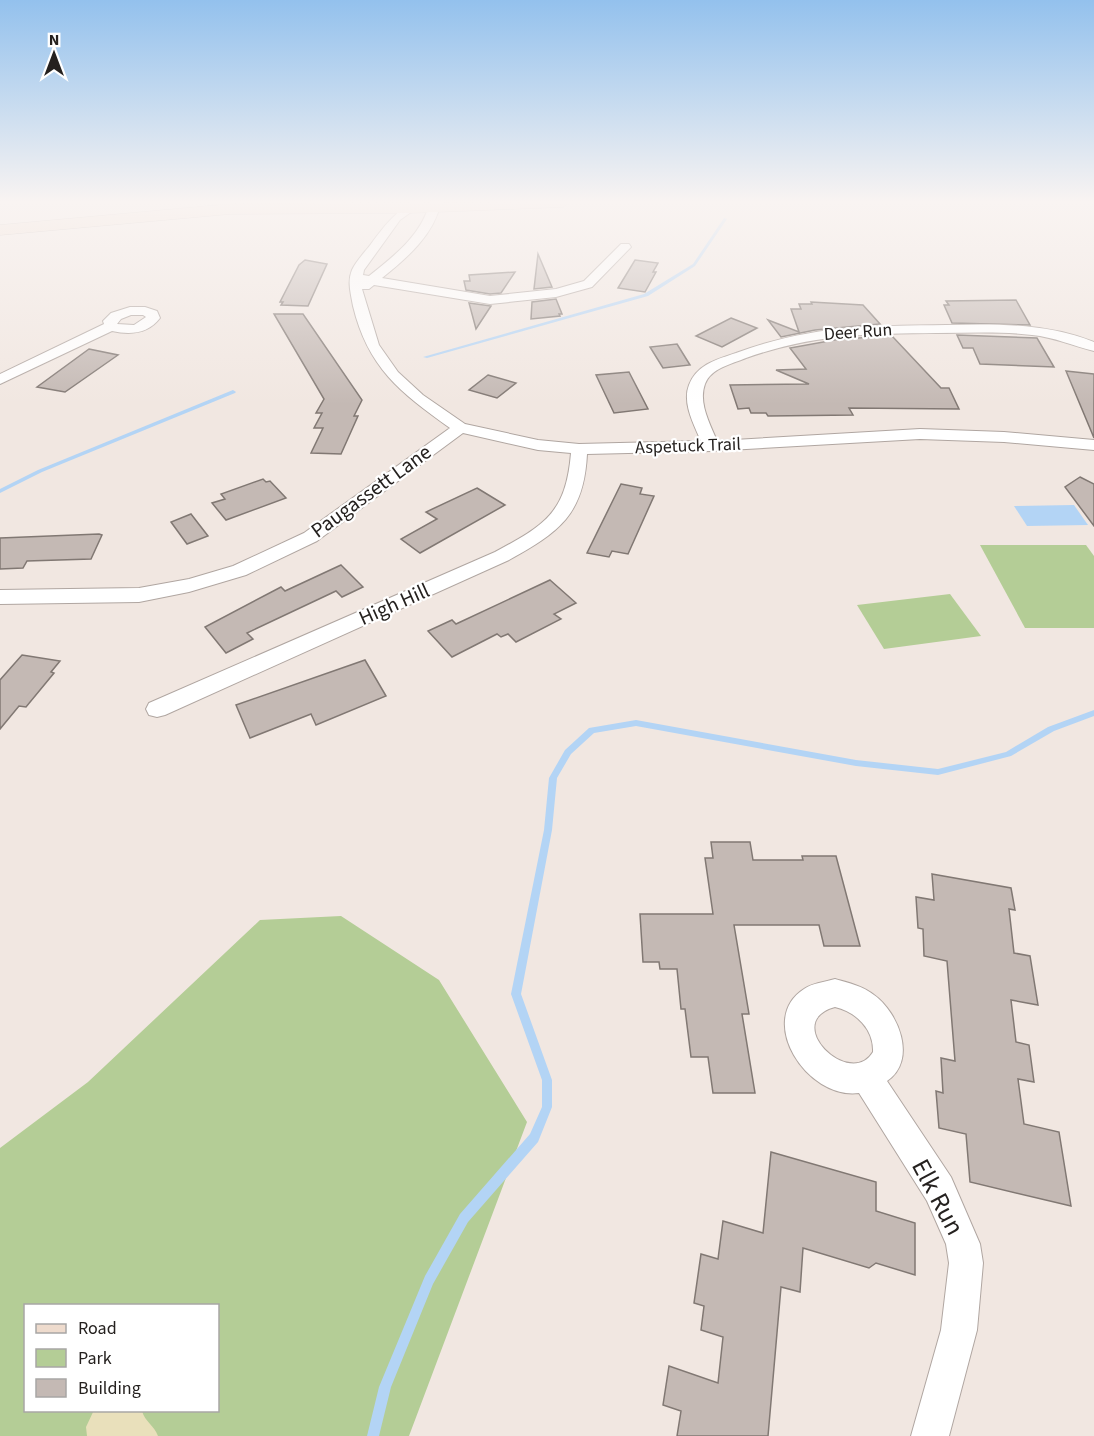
<svg xmlns="http://www.w3.org/2000/svg" width="1094" height="1436" viewBox="0 0 1094 1436" font-family="'Source Sans 3',sans-serif">
	<style>
		.green { fill: #b4cd96; fill-rule: evenodd }
		.sand { fill: #e9e0bb }
		.water { fill: #b3d4f5 }
		.lines { fill: none; stroke-linecap: round; stroke-linejoin: round }
		.stream { fill: #b3d4f5; fill-rule: evenodd }
		.building { fill: #c4b9b4; stroke: #817873; stroke-width: 1.5 }
		.minor-casing { stroke: #b0a6a1; stroke-width: 2 }
		.secondary-casing { stroke: #b0a6a1; stroke-width: 1 }
		.minor { fill: #fff; fill-rule: evenodd }
		.secondary { fill: #eedbcd; fill-rule: evenodd }
		.labels { text-anchor: middle; dominant-baseline: central; stroke-width: 4.5; stroke-linejoin: round; paint-order: stroke }
		.far-street-label { font-size: 18px; fill: #25211f; stroke: #fff }
		.street-label { font-size: 21px; fill: #25211f; stroke: #fff }
		.near-street-label { font-size: 26px; fill: #25211f; stroke: #fff }
	</style>
	<rect width="100%" height="100%" fill="#f1e7e1"/>
	<g class="green">
		<path d="M 980,545 L 1086,545 L 1094,556 L 1094,628 L 1025,628 Z"/>
		<path d="M 950,594 L 981,636 L 884,649 L 857,605 Z"/>
		<path d="M 341,916 L 439,980 L 527,1122 L 409,1436 L 0,1436 L 0,1148 L 88,1082 L 260,920 ZM 26,1306 L 218,1306 L 218,1410 L 26,1410 Z"/>
	</g>
	<path class="sand" d="M 94,1410 L 142,1411 C 145,1422 154,1425 158,1436 L 87,1436 L 86,1427 Z"/>
	<path class="water" d="M 1074,505 L 1088,525 L 1027,526 L 1014,506 Z"/>
	<g class="lines">
		<g class="stream">
			<path d="M 724,218 L 727,219 L 695,266 L 648,296 L 427,358 L 423,357 L 644,294 L 693,264 Z"/>
			<path d="M 233,390 L 236,392 L 235,393 L 42,472 L 0,493 L 0,489 L 38,470 Z"/>
			<path d="M 1094,710 L 1094,716 L 1054,731 L 1011,756 L 938,775 L 856,766 L 636,726 L 594,733 L 571,754 L 557,778 L 552,830 L 521,994 L 552,1080 L 552,1107 L 538,1142 L 468,1222 L 433,1284 L 391,1387 L 379,1436 L 367,1436 L 379,1387 L 425,1276 L 460,1214 L 530,1134 L 542,1107 L 542,1080 L 511,994 L 544,830 L 549,778 L 565,750 L 589,728 L 636,720 L 856,760 L 938,769 L 1006,752 L 1048,727 Z"/>
		</g>
	</g>
	<g class="building">
		<path d="M 538,254 L 552,287 L 534,289 Z"/>
		<path d="M 305,260 L 327,264 L 308,306 L 281,305 L 283,302 L 280,302 L 299,265 Z"/>
		<path d="M 635,260 L 658,263 L 653,272 L 656,272 L 645,292 L 618,288 Z"/>
		<path d="M 515,272 L 501,293 L 490,294 L 466,290 L 464,281 L 470,281 L 469,275 Z"/>
		<path d="M 556,299 L 562,314 L 559,314 L 560,316 L 531,319 L 532,302 Z"/>
		<path d="M 1016,300 L 1030,325 L 952,323 L 944,305 L 949,305 L 946,301 Z"/>
		<path d="M 811,302 L 863,305 L 880,324 L 815,330 L 781,337 L 768,320 L 799,332 L 791,309 L 801,309 L 799,304 L 812,304 Z"/>
		<path d="M 469,303 L 491,306 L 476,329 Z"/>
		<path d="M 274,314 L 303,314 L 362,400 L 354,416 L 358,416 L 341,454 L 311,453 L 323,428 L 314,428 L 322,413 L 316,413 L 324,399 Z"/>
		<path d="M 731,318 L 757,328 L 722,347 L 696,336 Z"/>
		<path d="M 957,335 L 1037,338 L 1054,367 L 980,364 L 973,348 L 963,348 Z"/>
		<path d="M 892,336 L 941,388 L 949,388 L 959,409 L 849,408 L 853,415 L 768,416 L 766,413 L 751,413 L 749,408 L 738,409 L 730,385 L 809,384 L 776,370 L 806,369 L 790,348 L 840,339 Z"/>
		<path d="M 677,344 L 690,365 L 663,368 L 650,347 Z"/>
		<path d="M 89,349 L 118,355 L 65,392 L 37,387 Z"/>
		<path d="M 1066,371 L 1094,374 L 1094,438 Z"/>
		<path d="M 629,372 L 648,409 L 614,413 L 596,375 Z"/>
		<path d="M 488,375 L 516,383 L 497,398 L 469,390 Z"/>
		<path d="M 1080,477 L 1094,484 L 1094,526 L 1065,487 Z"/>
		<path d="M 263,479 L 266,482 L 270,481 L 286,498 L 226,520 L 212,503 L 225,499 L 221,494 Z"/>
		<path d="M 621,484 L 642,488 L 640,494 L 654,496 L 628,554 L 612,551 L 609,557 L 587,553 Z"/>
		<path d="M 477,488 L 505,505 L 420,553 L 401,539 L 437,519 L 426,512 Z"/>
		<path d="M 191,514 L 208,536 L 187,544 L 171,522 Z"/>
		<path d="M 99,534 L 102,535 L 91,559 L 27,561 L 23,568 L 0,569 L 0,538 Z"/>
		<path d="M 341,565 L 363,587 L 342,597 L 336,591 L 247,633 L 253,639 L 226,653 L 205,627 L 281,587 L 285,591 Z"/>
		<path d="M 550,580 L 576,603 L 554,614 L 561,619 L 516,642 L 508,634 L 501,637 L 497,634 L 452,657 L 428,631 L 452,620 L 456,624 Z"/>
		<path d="M 22,655 L 60,661 L 51,672 L 54,673 L 26,707 L 19,706 L 0,729 L 0,680 Z"/>
		<path d="M 365,660 L 386,696 L 316,725 L 311,714 L 250,738 L 236,705 Z"/>
		<path d="M 711,842 L 750,842 L 753,860 L 803,860 L 802,856 L 836,856 L 860,946 L 824,946 L 819,925 L 734,925 L 749,1014 L 742,1014 L 755,1093 L 713,1093 L 708,1057 L 691,1057 L 685,1009 L 681,1009 L 677,969 L 660,969 L 659,962 L 643,962 L 640,914 L 713,914 L 705,858 L 713,858 Z"/>
		<path d="M 932,874 L 1011,888 L 1015,910 L 1009,909 L 1014,953 L 1030,956 L 1038,1005 L 1011,1000 L 1016,1042 L 1029,1045 L 1034,1082 L 1018,1079 L 1024,1124 L 1059,1132 L 1071,1206 L 970,1182 L 966,1134 L 939,1128 L 936,1091 L 943,1093 L 941,1058 L 955,1061 L 947,961 L 924,956 L 923,929 L 918,928 L 916,897 L 934,900 Z"/>
		<path d="M 771,1152 L 876,1182 L 876,1211 L 915,1223 L 915,1275 L 876,1263 L 869,1268 L 803,1248 L 800,1292 L 781,1287 L 768,1436 L 677,1436 L 681,1411 L 663,1405 L 669,1366 L 718,1383 L 723,1337 L 701,1330 L 704,1306 L 694,1303 L 701,1254 L 718,1259 L 723,1221 L 763,1233 Z"/>
	</g>
	<g class="lines">
		<defs>
			<g id="minor">
				<path d="M 412,202 L 425,202 L 400,220 L 364,270 L 363,275 L 369,276 C 394,256 422,235 430,202 L 441,202 C 434,235 407,258 382,278 L 490,296 L 556,289 L 584,281 L 621,244 L 629,244 L 631,247 L 592,287 L 556,297 L 490,304 L 374,285 L 369,289 L 362,289 L 379,345 L 398,372 L 423,395 L 465,424 L 538,440 L 579,444 L 701,441 C 694,425 682,403 689,385 C 697,364 718,359 736,353 C 813,325 867,326 946,325 C 997,324 1046,323 1094,342 L 1094,351 C 1073,346 1054,337 1032,335 C 1000,331 968,333 936,333 C 866,334 814,334 746,358 C 732,364 711,368 705,384 C 698,403 710,424 717,441 L 920,429 L 1004,432 L 1094,440 L 1094,450 L 1004,442 L 920,439 L 711,451 L 587,454 C 584,515 559,532 509,560 L 165,715 L 157,717 L 149,715 L 146,709 L 149,703 L 495,552 C 545,525 566,513 571,453 L 538,450 L 463,433 L 317,541 L 246,575 L 189,592 L 139,602 L 0,604 L 0,590 L 139,588 L 189,579 L 233,566 L 304,533 L 450,428 C 400,392 368,368 353,306 C 351,294 347,282 352,270 C 356,261 365,252 371,244 C 385,225 392,216 412,202 Z"/>
				<path d="M 130,307 L 145,307 L 157,311 L 160,318 C 148,334 130,335 112,331 L 0,384 L 0,374 L 104,324 L 103,321 L 111,313 ZM 131,315 L 143,315 L 146,317 L 134,325 L 117,324 L 121,319 Z"/>
				<path d="M 835,979 C 849,983 863,986 874,995 C 898,1012 918,1060 887,1081 L 951,1177 L 980,1244 L 983,1263 L 977,1330 L 949,1436 L 911,1436 L 941,1330 L 949,1263 L 946,1244 L 927,1201 L 859,1093 C 807,1100 756,1020 804,989 C 812,983 825,982 835,979 ZM 835,1007 C 856,1012 874,1029 873,1052 C 850,1090 780,1022 835,1007 Z"/>
			</g>
			<path id="secondary" d="M 570,202 L 563,207 L 411,213 L 230,214 L 0,235 L 0,225 L 230,204 Z"/>
		</defs>
		<use href="#minor" class="minor-casing"/>
		<use href="#secondary" class="secondary-casing"/>
		<use href="#minor" class="minor"/>
		<use href="#secondary" class="secondary"/>
	</g>
	<linearGradient id="sky" x2="0" y2="1"><stop stop-color="#93c1ed"/><stop offset="0.5" stop-color="#f9f4f2"/><stop offset="1" stop-color="#f9f4f2" stop-opacity="0"/></linearGradient>
	<rect width="1094" height="404" fill="url(#sky)"/>
	<g class="labels">
		<g class="far-street-label">
			<text transform="translate(858 332) rotate(-4)">Deer Run</text>
			<text transform="translate(688 446) rotate(-2)">Aspetuck Trail</text>
		</g>
		<g class="street-label">
			<text transform="translate(371 491) rotate(-36)">Paugassett Lane</text>
			<text transform="translate(394 604) rotate(-24)">High Hill</text>
		</g>
		<g class="near-street-label">
			<text transform="translate(938 1197) rotate(62)">Elk Run</text>
		</g>
	</g>
	<rect x="24" y="1304" width="195" height="108" fill="#ffffff" stroke="#a8a6a5" stroke-width="1.5"/>
	<rect x="36" y="1324" width="30" height="9" fill="#eedbcd" stroke="#a8a6a5" stroke-width="1.5"/>
	<text x="78" y="1334" font-size="18" fill="#25211f">Road</text>
	<rect x="36" y="1349" width="30" height="18" fill="#b4cd96" stroke="#a8a6a5" stroke-width="1.5"/>
	<text x="78" y="1364" font-size="18" fill="#25211f">Park</text>
	<rect x="36" y="1379" width="30" height="18" fill="#c4b9b4" stroke="#a8a6a5" stroke-width="1.5"/>
	<text x="78" y="1394" font-size="18" fill="#25211f">Building</text>
	<g transform="translate(54 54)" stroke="#ffffff" stroke-width="4.5" paint-order="stroke">
	<path d="M0-4.5L10 22L0 15L-10 22Z" fill="#25211f"/>
	<text y="-9" font-size="16" font-weight="bold" text-anchor="middle" fill="#25211f">N</text>
	</g>
</svg>
